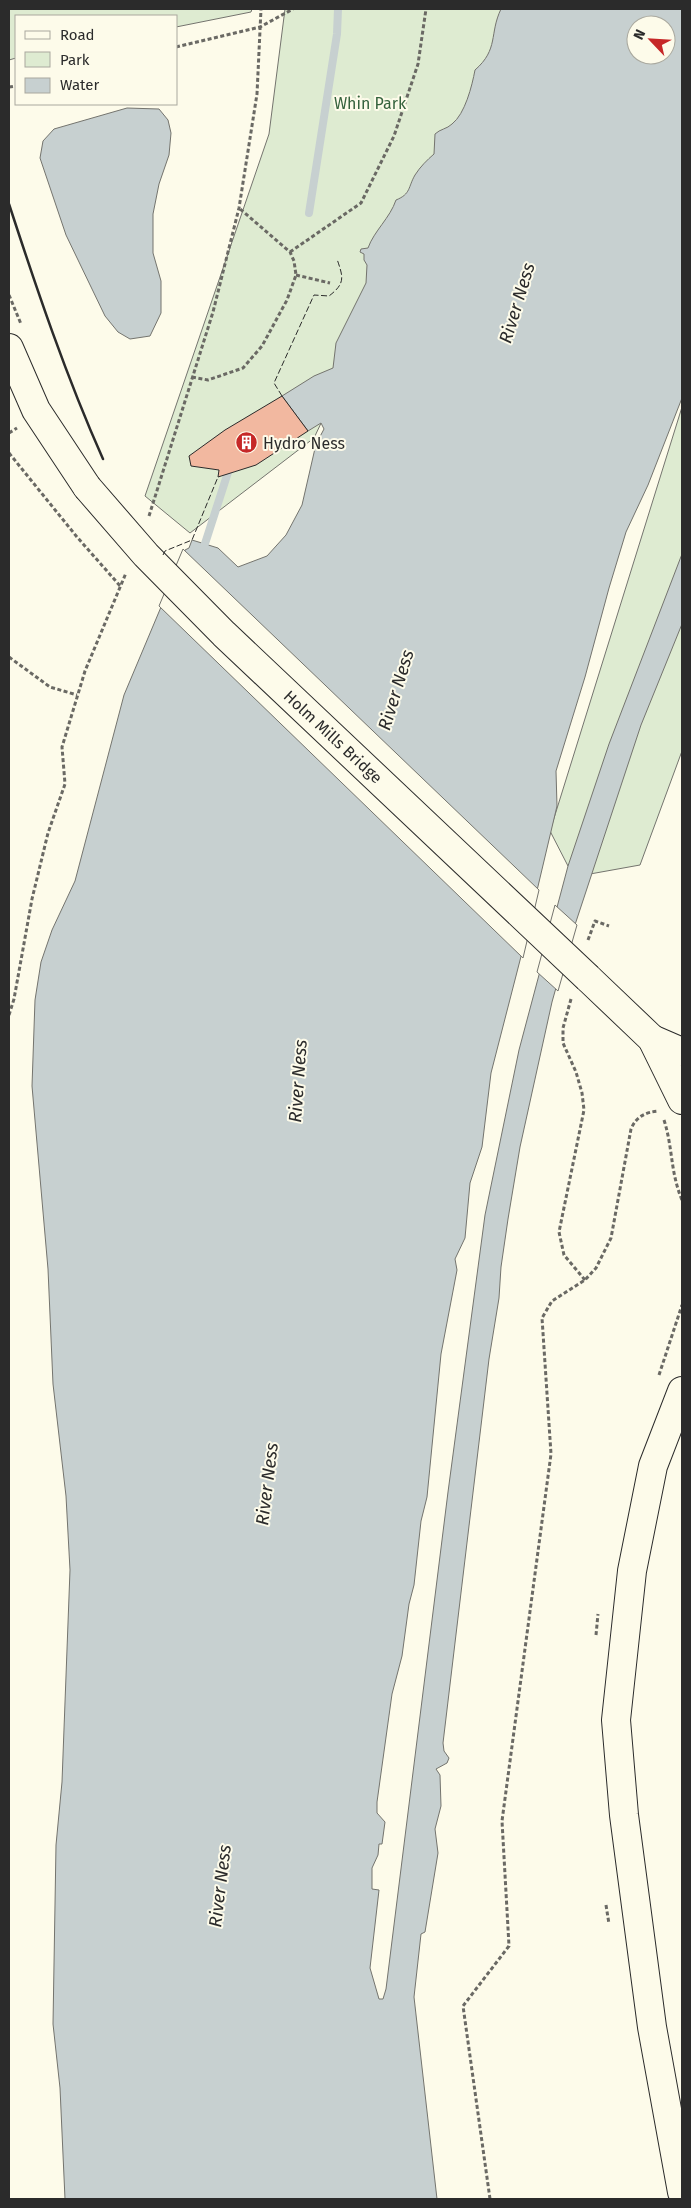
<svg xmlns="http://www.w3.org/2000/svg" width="691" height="2208" viewBox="0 0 691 2208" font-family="'Fira Sans',sans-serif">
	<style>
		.green { fill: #deebd1; stroke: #74746e }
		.water { fill: #c7d0d0; stroke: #74746e; fill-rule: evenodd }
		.pier { fill: #fdfbea; stroke: #74746e }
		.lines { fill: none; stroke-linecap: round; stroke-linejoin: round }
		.stream { stroke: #c7d0d0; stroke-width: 8 }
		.building { fill: #f2b8a0; stroke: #2b2b2b }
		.primary-casing { stroke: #2b2b2b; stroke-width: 30 }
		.path { stroke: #6a6964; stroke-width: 3; stroke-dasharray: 4 2.5; stroke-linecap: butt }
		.primary { stroke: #fdfbea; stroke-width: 28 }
		.primary-bridge-casing { stroke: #2b2b2b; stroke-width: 30; stroke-linecap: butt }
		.primary-bridge { stroke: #fdfbea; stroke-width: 28 }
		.fence { stroke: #2b2b2b; stroke-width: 1; stroke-dasharray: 6 2.5; stroke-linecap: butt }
		.wall { stroke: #2b2b2b; stroke-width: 2.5 }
		.labels { text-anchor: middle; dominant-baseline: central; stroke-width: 4; stroke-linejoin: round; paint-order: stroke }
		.park-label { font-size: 16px; fill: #34623c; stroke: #fdfbea }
		.poi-label { font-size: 16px; fill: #2b2b2b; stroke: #fdfbea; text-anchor: start }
		.street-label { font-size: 16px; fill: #2b2b2b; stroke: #fdfbea }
		.water-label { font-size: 18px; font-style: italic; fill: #2b2b2b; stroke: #fdfbea }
	</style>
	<rect width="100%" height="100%" fill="#fdfbea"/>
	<g class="green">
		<path d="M 9,9 L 252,9 L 251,12 L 176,27 L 176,16 L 16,16 L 16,58 L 9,60 Z"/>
		<path d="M 285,9 L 517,9 L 314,438 L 190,533 L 145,496 L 269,134 Z"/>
		<path d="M 682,407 L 682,751 L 640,865 L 590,874 L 568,866 L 550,831 Z"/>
	</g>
	<g class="water">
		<path d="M 501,9 L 682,9 L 682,398 L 648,485 L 626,532 L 609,588 L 585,677 L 556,771 L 557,806 L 526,937 L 491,1073 L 482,1147 L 470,1183 L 465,1238 L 455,1259 L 457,1270 L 441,1354 L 427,1497 L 421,1521 L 414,1585 L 409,1604 L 402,1656 L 392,1694 L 377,1802 L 377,1813 L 385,1822 L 382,1844 L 379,1844 L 378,1855 L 372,1868 L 372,1889 L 379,1890 L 370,1968 L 379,1999 L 383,1999 L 386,1989 L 448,1492 L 485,1215 L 519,1050 L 568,866 L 609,744 L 682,554 L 682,624 L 641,725 L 566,952 L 552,1002 L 520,1147 L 508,1219 L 501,1267 L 499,1298 L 489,1359 L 443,1743 L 444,1751 L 449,1758 L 447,1763 L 436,1769 L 440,1775 L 441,1806 L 435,1829 L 438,1853 L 425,1932 L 421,1934 L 414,1997 L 437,2199 L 65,2199 L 60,2088 L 53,2024 L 56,1845 L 62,1782 L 70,1570 L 66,1496 L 53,1384 L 48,1269 L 32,1086 L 35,1000 L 41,962 L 52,930 L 75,881 L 124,695 L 185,550 L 189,548 L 192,540 L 218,548 L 238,567 L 267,556 L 286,535 L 302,505 L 316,444 L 324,429 L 321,423 L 308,431 L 282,396 L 314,376 L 333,368 L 336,343 L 366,283 L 367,265 L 364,260 L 364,254 L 360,252 L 361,249 L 368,248 C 374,231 390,218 396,200 C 411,194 408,187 415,175 C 420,167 427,160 434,154 L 435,134 C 440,129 447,129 452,124 C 465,114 472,86 475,70 C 499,49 489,34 501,9 ZM 636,25 L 666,25 L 666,55 L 636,55 Z"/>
		<path d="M 127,108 L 159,109 L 168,120 L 171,133 L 169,155 L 159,184 L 153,214 L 153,253 L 161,281 L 161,313 L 150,336 L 130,339 L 118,332 L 105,316 L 66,235 L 40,158 L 43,141 L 54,129 Z"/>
	</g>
	<g class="pier">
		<path d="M 183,549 L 539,890 L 523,958 L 159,606 Z"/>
		<path d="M 555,905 L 577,925 L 558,991 L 537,972 Z"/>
	</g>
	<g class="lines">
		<g class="stream">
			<path d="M 309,213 L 337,34 L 338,9"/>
			<path d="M 202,553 L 230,466"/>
		</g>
	</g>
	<path class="building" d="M 282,396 L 308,431 L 256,465 L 218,477 L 219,470 L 191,466 L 189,456 L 225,430 Z"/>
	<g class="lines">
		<defs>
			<g id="primary">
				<path d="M 9,348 L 36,410 L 87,487"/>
				<path d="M 588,978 L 652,1039 L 682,1100"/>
				<path d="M 652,1039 L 682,1052"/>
				<path d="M 682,1391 L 653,1466 L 632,1571 L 616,1720 L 624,1815 L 652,2027 L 682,2192"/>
			</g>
		</defs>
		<use href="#primary" class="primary-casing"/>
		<g class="path">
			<path d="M 176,47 L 260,27 L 293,9"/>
			<path d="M 9,87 L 16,86"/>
			<path d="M 290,252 L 361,203 L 394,136 L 418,64 L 426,9"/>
			<path d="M 296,275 L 330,283"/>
			<path d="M 9,295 L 21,324"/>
			<path d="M 192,377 L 208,380 L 243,368 L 262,346 L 287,300 L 296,275 L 294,261 L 290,252 L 239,208"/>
			<path d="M 9,433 L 17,428"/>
			<path d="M 9,453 L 77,537 L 121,587"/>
			<path d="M 149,516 L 213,312 L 239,208 L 257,94 L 261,9"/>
			<path d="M 9,657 L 50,687 L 77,695"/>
			<path d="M 588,940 L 595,921 L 609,926"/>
			<path d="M 571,999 L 563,1028 L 563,1043 L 576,1072 L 582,1093 L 584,1110 L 559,1232 L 564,1255 L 585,1280"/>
			<path d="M 9,1015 L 14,999 L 32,899 L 48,833 L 65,784 L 62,747 L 85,671 L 126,573"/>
			<path d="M 664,1120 C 673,1148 670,1171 682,1200"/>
			<path d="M 659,1375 L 682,1305"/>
			<path d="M 596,1635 L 598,1614"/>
			<path d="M 606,1905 L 609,1924"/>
			<path d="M 490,2199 L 463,2006 L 509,1946 L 502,1821 L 551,1454 L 542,1318 L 552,1301 L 585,1280 L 596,1268 L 611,1238 L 631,1129 C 636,1117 645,1112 659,1111"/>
		</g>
		<use href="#primary" class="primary"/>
		<defs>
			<path id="primary-bridge" d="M 87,487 L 146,555 L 224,634 L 588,978"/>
		</defs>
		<use href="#primary-bridge" class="primary-bridge-casing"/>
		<use href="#primary-bridge" class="primary-bridge"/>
		<g class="fence">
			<path d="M 282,396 L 274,383 L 314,295 L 329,296 C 346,283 343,277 337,259"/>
			<path d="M 163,555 L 165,551 L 192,540 L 218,477"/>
		</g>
		<path class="wall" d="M 9,204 C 37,290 66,376 103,459"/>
	</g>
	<defs>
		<symbol id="building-disc" viewBox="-11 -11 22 22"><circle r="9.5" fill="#c62828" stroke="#fdfbea"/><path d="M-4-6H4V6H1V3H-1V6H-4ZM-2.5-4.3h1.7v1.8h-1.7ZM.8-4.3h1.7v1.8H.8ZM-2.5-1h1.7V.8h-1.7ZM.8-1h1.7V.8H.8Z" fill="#fff"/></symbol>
	</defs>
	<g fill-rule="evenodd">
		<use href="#building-disc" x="234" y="430" width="25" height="25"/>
	</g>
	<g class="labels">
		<g class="park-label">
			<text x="370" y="103">Whin Park</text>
		</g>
		<g class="poi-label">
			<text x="263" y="443">Hydro Ness</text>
		</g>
		<g class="street-label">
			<text transform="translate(333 737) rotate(43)">Holm Mills Bridge</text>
		</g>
		<g class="water-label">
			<text transform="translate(517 303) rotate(-73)">River Ness</text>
			<text transform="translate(396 690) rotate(-73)">River Ness</text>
			<text transform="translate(298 1081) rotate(-86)">River Ness</text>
			<text transform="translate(267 1484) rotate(-83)">River Ness</text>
			<text transform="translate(220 1886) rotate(-83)">River Ness</text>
		</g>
	</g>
	<rect width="691" height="2208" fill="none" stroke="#2b2b2b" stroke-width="20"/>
	<rect x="15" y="15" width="162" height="90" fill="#fdfbea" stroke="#a9a89e"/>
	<rect x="25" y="31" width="25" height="8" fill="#fdfbea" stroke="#a9a89e"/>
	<text x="60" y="40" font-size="15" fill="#2b2b2b">Road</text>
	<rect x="25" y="52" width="25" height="15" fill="#deebd1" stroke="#a9a89e"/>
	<text x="60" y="65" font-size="15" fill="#2b2b2b">Park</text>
	<rect x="25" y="78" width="25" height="15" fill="#c7d0d0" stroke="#a9a89e"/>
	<text x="60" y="90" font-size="15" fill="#2b2b2b">Water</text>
	<g transform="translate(651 40) rotate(295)"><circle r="24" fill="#fdfbea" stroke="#a9a89e"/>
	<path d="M0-4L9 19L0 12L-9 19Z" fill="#c62828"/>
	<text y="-8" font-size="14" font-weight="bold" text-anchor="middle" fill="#2b2b2b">N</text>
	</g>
</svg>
